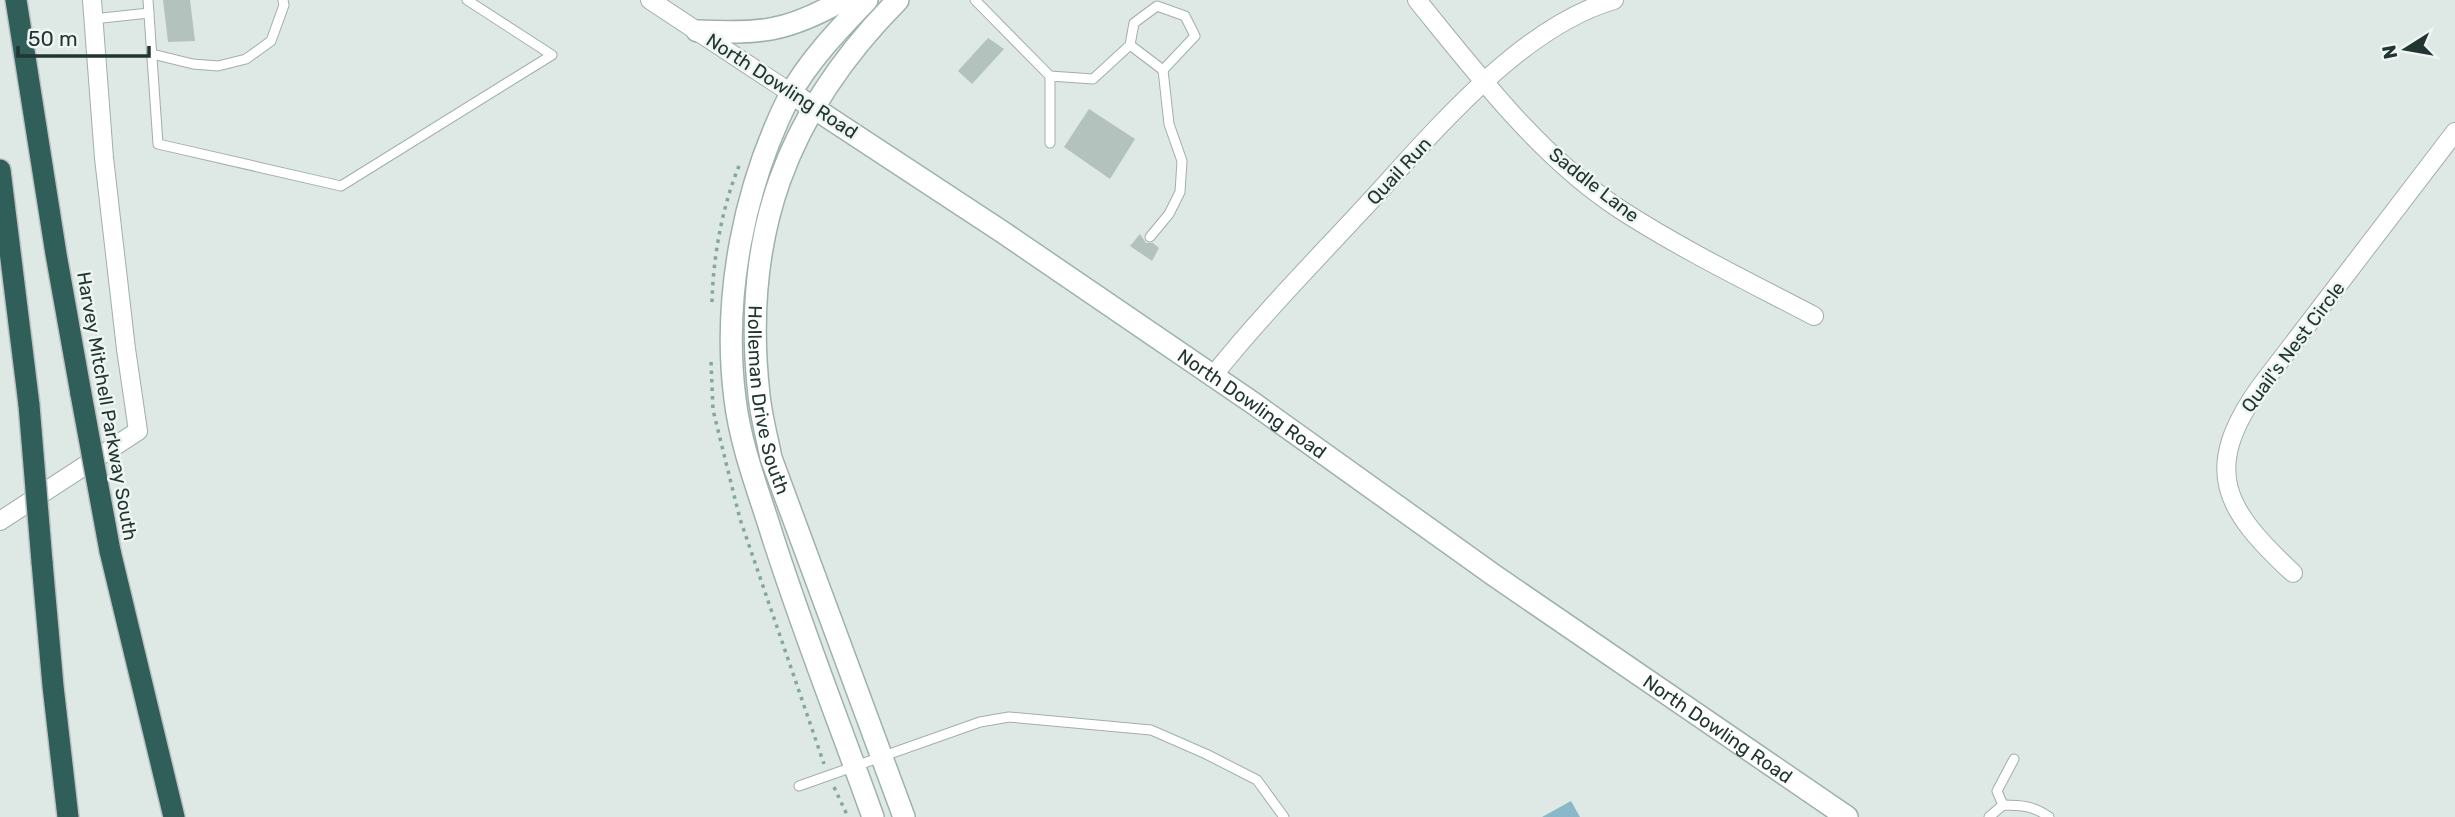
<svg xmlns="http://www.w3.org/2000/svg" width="2455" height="817" viewBox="0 0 2455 817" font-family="Rubik,sans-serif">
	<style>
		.water { fill: #8bb8c8 }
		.building { fill: #b4c2be }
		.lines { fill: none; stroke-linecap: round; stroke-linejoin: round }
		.lane-casing { stroke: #a2afac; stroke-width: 11 }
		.street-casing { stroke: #a2afac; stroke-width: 20 }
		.secondary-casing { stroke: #9eb2ad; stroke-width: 24 }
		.highway-casing { stroke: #bcc3c2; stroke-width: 24 }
		.path { stroke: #81a8a0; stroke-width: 3.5; stroke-dasharray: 3.5 5; stroke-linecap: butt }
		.lane { stroke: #fff; stroke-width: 9 }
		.street { stroke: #fff; stroke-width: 18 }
		.secondary { stroke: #fff; stroke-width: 21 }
		.highway { stroke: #305f5a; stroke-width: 21 }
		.highway-bridge-casing { stroke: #bcc3c2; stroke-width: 24; stroke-linecap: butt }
		.highway-bridge { stroke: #305f5a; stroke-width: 21 }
		.labels { text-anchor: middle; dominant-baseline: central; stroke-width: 5; stroke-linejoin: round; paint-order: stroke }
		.street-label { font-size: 19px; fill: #213632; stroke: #eef5f2 }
	</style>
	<rect width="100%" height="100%" fill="#dee8e5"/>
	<path class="water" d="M 1571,801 L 1580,817 L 1542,817 Z"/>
	<g class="building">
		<path d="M 163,0 L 190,0 L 195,41 L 168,42 Z"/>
		<path d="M 988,38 L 1004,49 L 972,84 L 958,71 Z"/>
		<path d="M 1089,109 L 1135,139 L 1110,179 L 1064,147 Z"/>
		<path d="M 1140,234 L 1146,243 L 1153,243 L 1159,248 L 1152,261 L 1130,246 Z"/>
	</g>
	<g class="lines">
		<defs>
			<g id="lane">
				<path d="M 148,0 L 158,144 L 341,186 L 552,55 L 467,0"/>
				<path d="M 975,0 L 1050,76"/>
				<path d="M 93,19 L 149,13"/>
				<path d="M 1130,45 L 1163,70"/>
				<path d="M 152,54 L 193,64 L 218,66 L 246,59 L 271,41 L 284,5 L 283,0"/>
				<path d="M 1050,143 L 1050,76 L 1093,79 L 1130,45 L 1134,23 L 1157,6 L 1185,16 L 1195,36 L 1163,70 L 1169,124 L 1182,161 L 1180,192 L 1169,214 L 1150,237"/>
				<path d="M 799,786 L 980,722 L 1009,717 L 1151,730 L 1206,754 L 1257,780 L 1284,817"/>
				<path d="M 2003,805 L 1997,791 L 2014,759"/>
				<path d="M 1989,817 L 2003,805 C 2021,805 2034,806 2049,817"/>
			</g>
			<g id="street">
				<path d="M 650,0 L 791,93"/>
				<path d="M 1417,0 C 1477,74 1541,158 1621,210 C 1683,250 1749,282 1814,316"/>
				<path d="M 1212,377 C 1259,318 1311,265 1362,210 C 1429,138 1517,28 1614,0"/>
				<path d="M 0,521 L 138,431 L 126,349 L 104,158 L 92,0"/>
				<path d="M 2293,573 C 2224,509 2201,470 2260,387 L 2455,132"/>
			</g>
			<g id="secondary">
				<path d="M 867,0 C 841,27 808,61 790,95 C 744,186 722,297 735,399 C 740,441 755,482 768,522 C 799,622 838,719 873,817"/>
				<path id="s1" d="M 898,0 C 786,113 741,236 759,395 C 761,416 767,437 771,458 L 904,817"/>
				<path d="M 697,31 C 760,34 787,32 843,0"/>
				<path id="s2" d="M 791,93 L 1001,231 L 1253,403 L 1495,576 L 1847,817"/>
			</g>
			<g id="highway">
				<path d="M 16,0 L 56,254 L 81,394"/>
				<path d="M 0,170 L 29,405"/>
				<path d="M 110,551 L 174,817"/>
				<path d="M 42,562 L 53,686 L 68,817"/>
			</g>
		</defs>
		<use href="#lane" class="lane-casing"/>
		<use href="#street" class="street-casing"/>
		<use href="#secondary" class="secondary-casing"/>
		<use href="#highway" class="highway-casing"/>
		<g class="path">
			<path d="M 712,302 C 713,258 722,207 739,166"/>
			<path d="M 711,362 L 713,410 L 740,519 L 824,764"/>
			<path d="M 834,787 L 848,817"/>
		</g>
		<use href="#lane" class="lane"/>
		<use href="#street" class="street"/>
		<use href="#secondary" class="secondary"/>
		<use href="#highway" class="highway"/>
		<defs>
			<g id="highway-bridge">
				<path d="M 81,394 L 110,551"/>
				<path d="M 29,405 L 42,562"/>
			</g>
		</defs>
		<use href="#highway-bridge" class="highway-bridge-casing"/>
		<use href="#highway-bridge" class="highway-bridge"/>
	</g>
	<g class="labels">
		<g class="street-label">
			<text transform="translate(782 86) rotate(33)">North Dowling Road</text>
			<text transform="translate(1399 171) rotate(-47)">Quail Run</text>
			<text transform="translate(1594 185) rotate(38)">Saddle Lane</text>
			<text transform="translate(2293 347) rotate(-53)">Quail's Nest Circle</text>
			<text stroke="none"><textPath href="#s1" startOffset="441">Holleman Drive South</textPath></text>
			<text stroke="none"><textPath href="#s2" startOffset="556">North Dowling Road</textPath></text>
			<text transform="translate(107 406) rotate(80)">Harvey Mitchell Parkway South</text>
			<text stroke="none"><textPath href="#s2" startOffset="1124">North Dowling Road</textPath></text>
		</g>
	</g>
	<g transform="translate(2406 49) rotate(259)" stroke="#eef5f2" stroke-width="5" paint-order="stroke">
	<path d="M0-5L12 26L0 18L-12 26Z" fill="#213632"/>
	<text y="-10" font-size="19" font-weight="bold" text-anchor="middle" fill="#213632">N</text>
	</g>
	<path d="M18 46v10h131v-10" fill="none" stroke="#213632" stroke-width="3.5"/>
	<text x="28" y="46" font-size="21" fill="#213632" stroke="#eef5f2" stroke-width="5" paint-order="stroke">50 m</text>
</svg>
